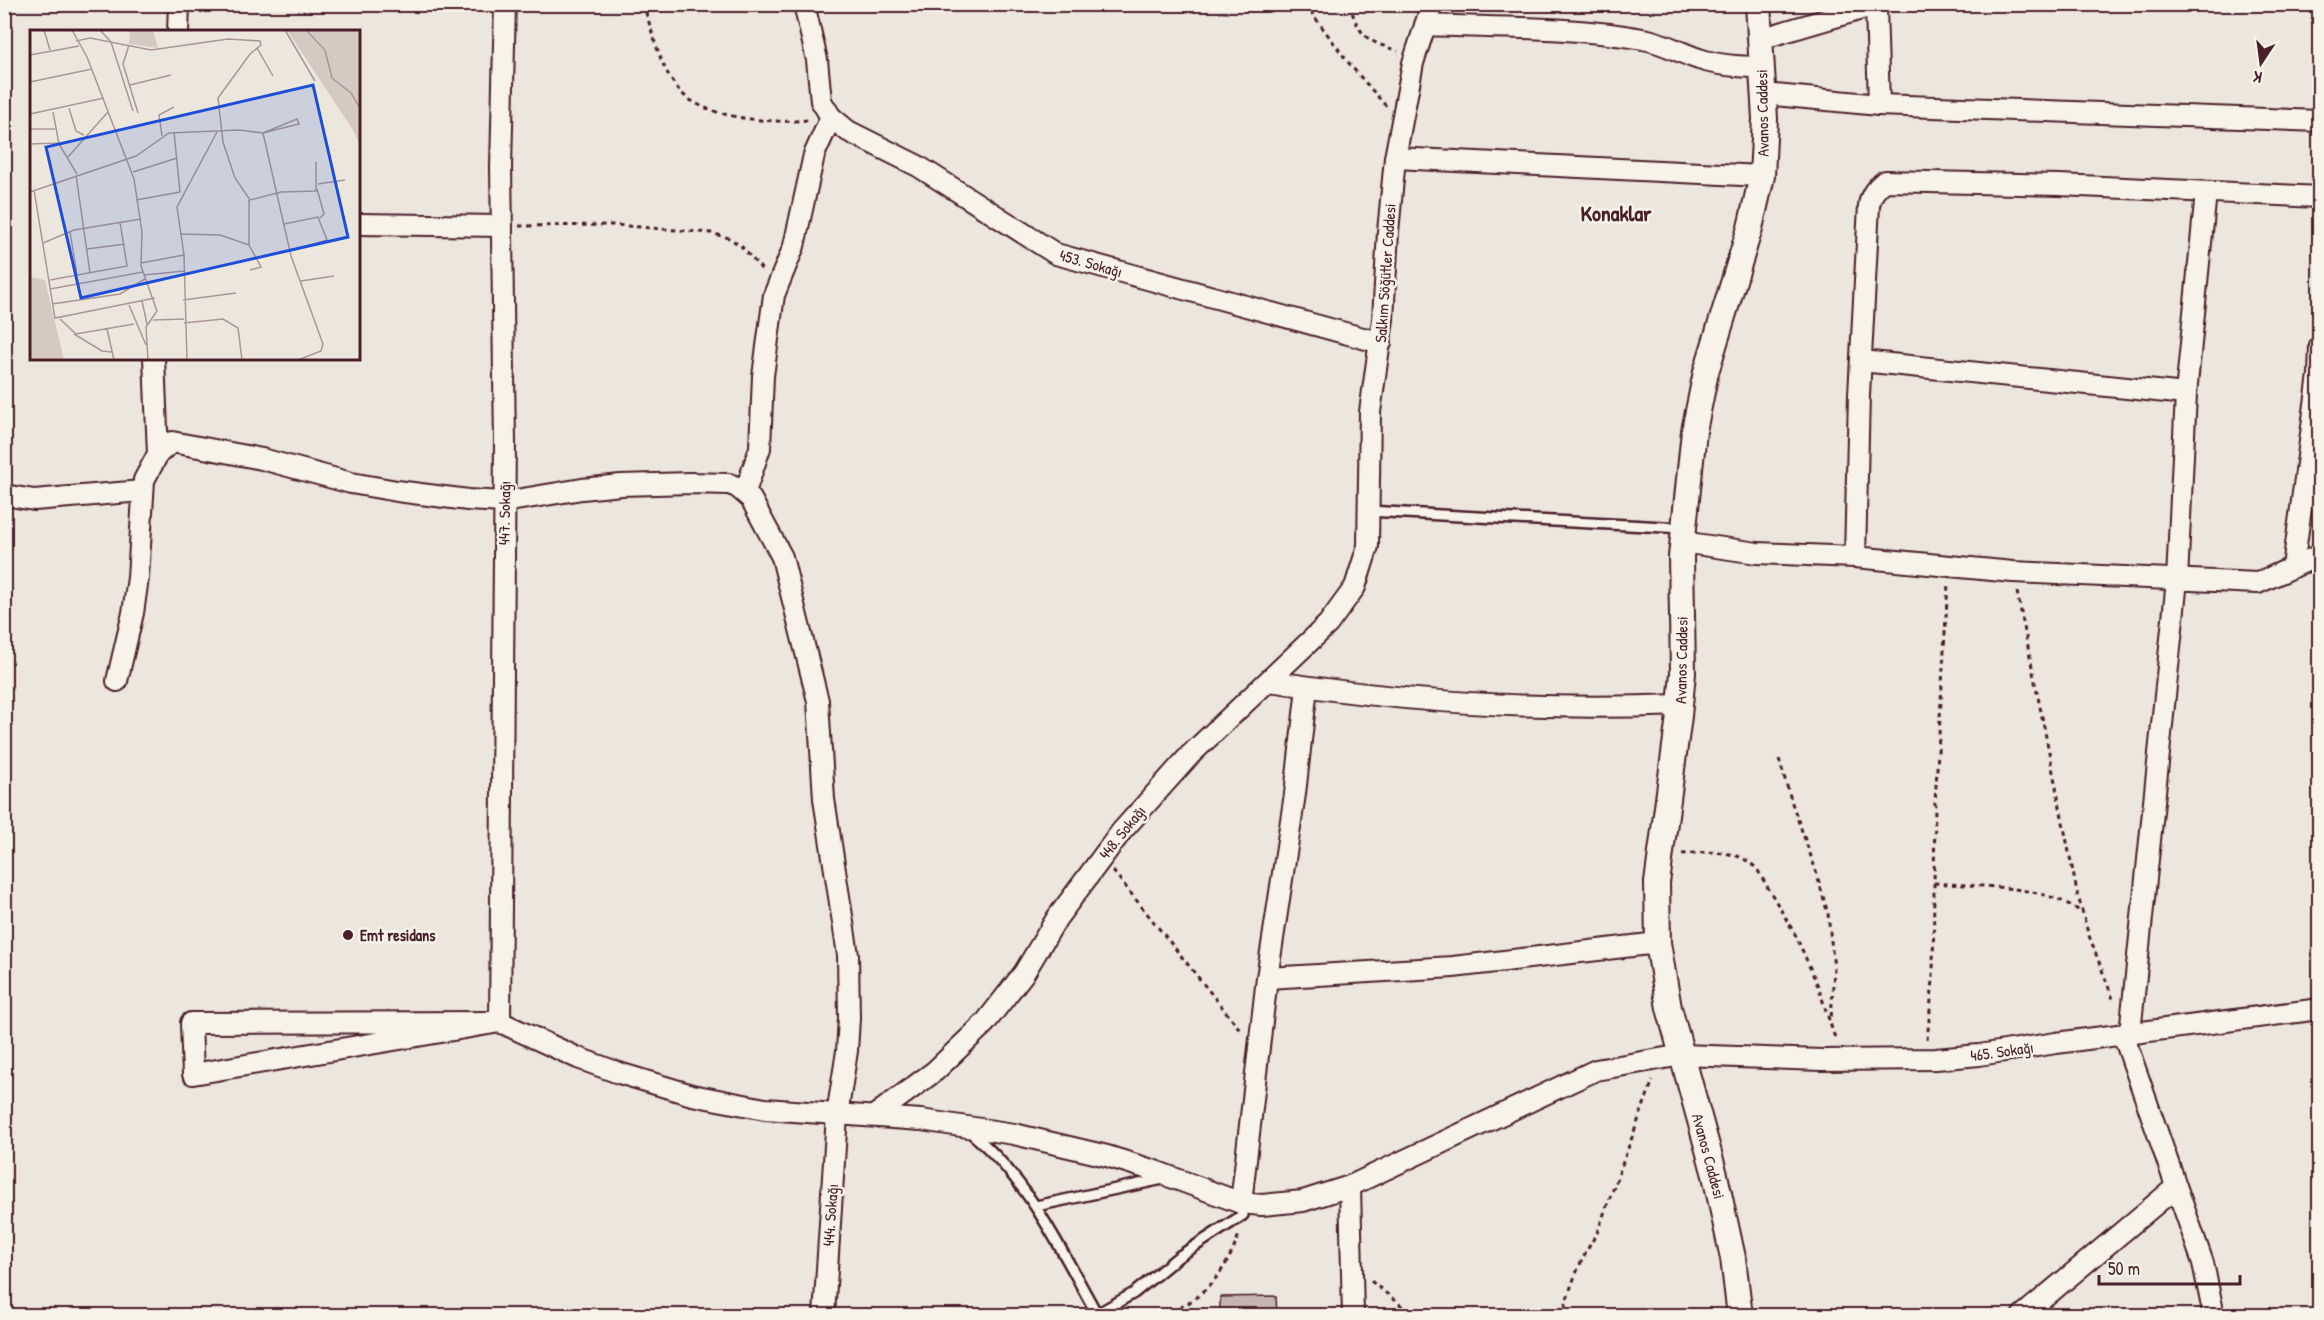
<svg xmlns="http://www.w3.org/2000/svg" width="2324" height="1320" viewBox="0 0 2324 1320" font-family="'Patrick Hand',sans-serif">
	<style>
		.building { fill: #c4b5b0; stroke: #4a1f2b; stroke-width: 1.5 }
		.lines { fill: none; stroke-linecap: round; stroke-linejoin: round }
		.service-casing { stroke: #4a1f2b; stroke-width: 14 }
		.minor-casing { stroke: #4a1f2b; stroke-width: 24 }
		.tertiary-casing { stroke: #4a1f2b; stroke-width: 28 }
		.path { stroke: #4a1f2b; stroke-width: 3; stroke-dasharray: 4.5 4.5; stroke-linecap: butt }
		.service { stroke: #f7f3e8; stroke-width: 9 }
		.minor { stroke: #f7f3e8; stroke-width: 20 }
		.tertiary { stroke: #f7f3e8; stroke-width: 24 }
		.poi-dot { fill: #4a1f2b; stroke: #f7f3e8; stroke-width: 2 }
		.labels { text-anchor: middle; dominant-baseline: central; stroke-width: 5; stroke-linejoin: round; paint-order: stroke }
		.street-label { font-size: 16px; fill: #4a1f2b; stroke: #f7f3e8 }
		.poi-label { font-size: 16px; font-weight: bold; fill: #4a1f2b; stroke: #f7f3e8; text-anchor: start }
		.district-label { font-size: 22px; font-weight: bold; fill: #4a1f2b; stroke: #f7f3e8 }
		.inset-road { fill: none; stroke: #ab9696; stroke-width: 1.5 }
		.view { fill: #1d4ed8; fill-opacity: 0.15; stroke: #1d4ed8; stroke-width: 3 }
		.inset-edge { fill: none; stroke: #4a1f2b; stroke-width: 3 }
	</style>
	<rect width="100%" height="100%" fill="#ece6dd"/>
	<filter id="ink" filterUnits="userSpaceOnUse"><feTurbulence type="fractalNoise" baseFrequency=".0167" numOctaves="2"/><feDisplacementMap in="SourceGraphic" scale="12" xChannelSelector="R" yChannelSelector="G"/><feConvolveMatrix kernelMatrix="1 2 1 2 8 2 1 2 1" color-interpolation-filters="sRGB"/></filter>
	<g filter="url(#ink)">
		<path class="building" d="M 1276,1296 L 1277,1316 L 1220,1316 L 1220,1297 Z"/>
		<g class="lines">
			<defs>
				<g id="service">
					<path d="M 1368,511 L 1683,528"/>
					<path d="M 969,1131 C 1029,1180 1059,1247 1097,1314"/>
					<path d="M 1036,1206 L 1163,1179"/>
					<path d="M 1078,1316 L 1097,1314 L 1134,1293 L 1178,1257 L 1243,1215"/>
				</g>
				<g id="minor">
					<path d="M 804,4 L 817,60 L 821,101 L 831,117 L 848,131 L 918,166 L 1056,254 L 1381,343"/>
					<path d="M 1876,7 L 1879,105"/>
					<path d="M 1425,25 C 1497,28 1572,26 1643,39 C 1663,42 1680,53 1699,59 C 1719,66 1741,67 1762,67"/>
					<path d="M 178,32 L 179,4"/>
					<path d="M 1760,39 L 1879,4"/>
					<path d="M 1764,94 L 1879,105 L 2320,121"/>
					<path d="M 1395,158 L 1762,176"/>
					<path d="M 358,224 L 502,226"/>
					<path d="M 154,358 L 158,454"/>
					<path d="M 1861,361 L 2186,394"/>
					<path d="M 745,492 L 760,448 L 763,376 L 774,295 L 794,246 L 814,155 L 831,117"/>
					<path d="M 4,495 L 34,500 L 142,491"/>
					<path d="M 1682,542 L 1757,553 L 1855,557 L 2013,572 L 2258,583 L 2320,555"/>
					<path d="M 1855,557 L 1859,395 L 1869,205 C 1871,194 1876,188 1885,181 L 2059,185 L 2320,197"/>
					<path d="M 2293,567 L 2319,375 L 2320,346"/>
					<path d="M 117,681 L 133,613 L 138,578 L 144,480 L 158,454 L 172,442 L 262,459 L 351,483 L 397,491 L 468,500 L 504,502 L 582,489 L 621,485 L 690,483 L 729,484 L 737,487 L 751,499 L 782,557 L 818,701 L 824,799 L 848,955 L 849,1018 L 847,1051 L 837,1115 L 824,1316"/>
					<path d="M 1270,681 C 1409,703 1540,711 1680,705"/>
					<path d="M 1267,978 L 1453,967 L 1658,943"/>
					<path d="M 500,1022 L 193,1074 L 191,1023 L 500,1022 L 578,1058 L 619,1073 L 692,1095 L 765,1109 L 921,1120 L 1014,1134 L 1107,1156 L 1152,1170 L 1241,1203 L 1262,1205 L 1303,1201 L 1350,1186 L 1596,1070 L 1682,1055 L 1822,1060 L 1936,1059 L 1979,1055 L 2056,1043 L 2320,1009"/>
					<path d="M 500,1022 L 505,442 L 501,167 L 505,4"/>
					<path d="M 2130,1033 L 2177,580 L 2186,394 L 2206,192"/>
					<path d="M 2123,1034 L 2203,1263 L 2214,1316"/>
					<path d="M 874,1116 L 935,1071 L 985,1023 L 1024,973 L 1057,918 L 1121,832 L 1190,755 L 1328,624 L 1355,587 L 1368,546 L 1370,412 L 1383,319 L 1388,232 L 1395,158 L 1413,63 L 1432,4"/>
					<path d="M 1350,1186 L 1353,1316"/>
					<path d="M 1241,1203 L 1267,978 L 1295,794 L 1307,687"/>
					<path d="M 2022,1316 L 2176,1187"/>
				</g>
				<path id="tertiary" d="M 1740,1316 L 1733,1258 L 1715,1175 L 1669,1008 L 1658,943 L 1657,883 L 1679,716 L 1683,673 L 1681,557 L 1694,431 L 1706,372 L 1750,228 L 1762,176 L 1765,119 L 1758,4"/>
			</defs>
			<use href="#service" class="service-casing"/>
			<use href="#minor" class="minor-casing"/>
			<use href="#tertiary" class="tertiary-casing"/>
			<g class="path">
				<path d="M 643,4 C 653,32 659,66 678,89 C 702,119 773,124 808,120"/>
				<path d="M 1305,4 L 1351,66 L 1386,106"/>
				<path d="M 1349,4 C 1361,38 1365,40 1398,51"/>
				<path d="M 519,226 L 615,225 L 711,233 L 729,238 L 741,246 L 764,272"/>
				<path d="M 2017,592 L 2077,892 L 2088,933 L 2113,999"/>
				<path d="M 1779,759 L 1792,803 L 1815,868 L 1828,914 L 1834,968 L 1831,1020"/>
				<path d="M 1682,854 C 1709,852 1737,848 1757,869 L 1796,936 L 1818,986 L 1836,1041"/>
				<path d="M 1113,871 L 1242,1032"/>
				<path d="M 1934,883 C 1981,887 2043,884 2081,912"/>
				<path d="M 1927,1040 L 1933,980 L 1935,802 L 1948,583"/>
				<path d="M 1371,1281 L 1414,1316"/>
				<path d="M 1172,1312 C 1206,1296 1228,1269 1239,1234"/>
				<path d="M 1563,1316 C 1569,1286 1581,1259 1597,1233 L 1653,1080"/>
			</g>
			<use href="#service" class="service"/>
			<use href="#minor" class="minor"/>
			<use href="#tertiary" class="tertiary"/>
		</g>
	</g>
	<circle class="poi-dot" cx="348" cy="935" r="6"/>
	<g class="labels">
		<g class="street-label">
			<text transform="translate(1762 113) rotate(-91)">Avanos Caddesi</text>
			<text transform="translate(1091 263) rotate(16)">453. Sokağı</text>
			<text transform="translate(1385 273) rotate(-86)">Salkım Söğütler Caddesi</text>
			<text transform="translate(504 513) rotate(-89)">447. Sokağı</text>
			<text transform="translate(1681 660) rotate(-89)">Avanos Caddesi</text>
			<text transform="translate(1122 832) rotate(-51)">448. Sokağı</text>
			<text transform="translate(2002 1051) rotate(-8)">465. Sokağı</text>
			<text transform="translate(1709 1156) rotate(75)">Avanos Caddesi</text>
			<text transform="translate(830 1215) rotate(-86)">444. Sokağı</text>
		</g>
		<g class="poi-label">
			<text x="360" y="935">Emt residans</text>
		</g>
		<g class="district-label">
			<text x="1616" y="213">Konaklar</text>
		</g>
	</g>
	<g transform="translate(30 30)">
		<rect width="330" height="330" fill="#ece6dd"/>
		<path d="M 100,0 L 123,0 L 128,18 L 99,14 ZM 257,0 L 330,0 L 330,115 L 323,100 ZM 0,247 L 15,250 L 34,330 L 0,330 Z" fill="#d5c9c2"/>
		<path class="inset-road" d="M 14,0 L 20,20M 42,0 L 57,27 L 104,149 L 112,202 L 111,236 L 127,281 L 116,297 L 118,330M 70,0 L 81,12 L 103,81M 255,0 L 285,51M 276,0 L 295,20 L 302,48 L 321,63 L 330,78M 46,11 L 60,8 L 121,20 L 198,9 L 230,11 L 231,15 L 220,24 L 188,68 L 193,112 L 205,148 L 220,170 L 251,162 L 286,161 L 286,132M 99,15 L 93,34 L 108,83M 227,18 L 243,46M 0,25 L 49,16M 0,52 L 62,39M 100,55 L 141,45M 39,78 L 46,101 L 54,105M 23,82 L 29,114 L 47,144M 0,84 L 74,68M 0,99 L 25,99M 144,102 L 150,162M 233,103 L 261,226 L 293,314 L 291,321 L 268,330M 132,106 L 129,85 L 144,77M 0,114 L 28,113M 37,128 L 78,82M 103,142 L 147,128M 46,145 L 60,243M 288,154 L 315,150M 287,159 L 294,184 L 290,188M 4,160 L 25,288 L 125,268M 0,162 L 106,126 L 139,103 L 209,100 L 233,103 L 269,94 L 267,89 L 233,103M 106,170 L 150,162M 219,170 L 219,215 L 231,237 L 220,240M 254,194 L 288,187 L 297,210 L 260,221M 40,202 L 47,245M 150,204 L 190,205 L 219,215M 13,213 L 44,200 L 111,189M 57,219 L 95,214M 111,233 L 154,225M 114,245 L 154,241M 20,250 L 97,236 L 90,192M 271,251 L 304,246M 20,259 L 113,242M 153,270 L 206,263M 112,271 L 117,294M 22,274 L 90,264 L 115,249M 99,275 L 116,315M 30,289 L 46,304 L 104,294M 123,290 L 154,289M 154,293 L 193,289 L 208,298 L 212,330M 77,299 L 84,330M 44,304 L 72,321 L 82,322M 157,330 L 154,225 L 147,177 L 187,102"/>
		<path class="view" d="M 283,55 L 318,207 L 51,268 L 16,117 Z"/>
		<rect width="330" height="330" class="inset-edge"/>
	</g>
	<rect width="2324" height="1320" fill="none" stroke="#f7f3e8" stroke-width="24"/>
	<rect x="12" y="12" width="2300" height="1296" fill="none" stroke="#4a1f2b" stroke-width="2" filter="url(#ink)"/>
	<g transform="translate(2261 63) rotate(193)" stroke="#f7f3e8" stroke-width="4.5" paint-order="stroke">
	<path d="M0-4.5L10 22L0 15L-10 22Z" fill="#4a1f2b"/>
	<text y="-9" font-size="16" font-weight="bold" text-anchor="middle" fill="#4a1f2b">K</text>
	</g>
	<path d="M2099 1275v9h141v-9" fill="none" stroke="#4a1f2b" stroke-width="3"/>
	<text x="2108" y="1275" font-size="18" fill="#4a1f2b" stroke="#f7f3e8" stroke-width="4.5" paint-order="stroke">50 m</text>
</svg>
